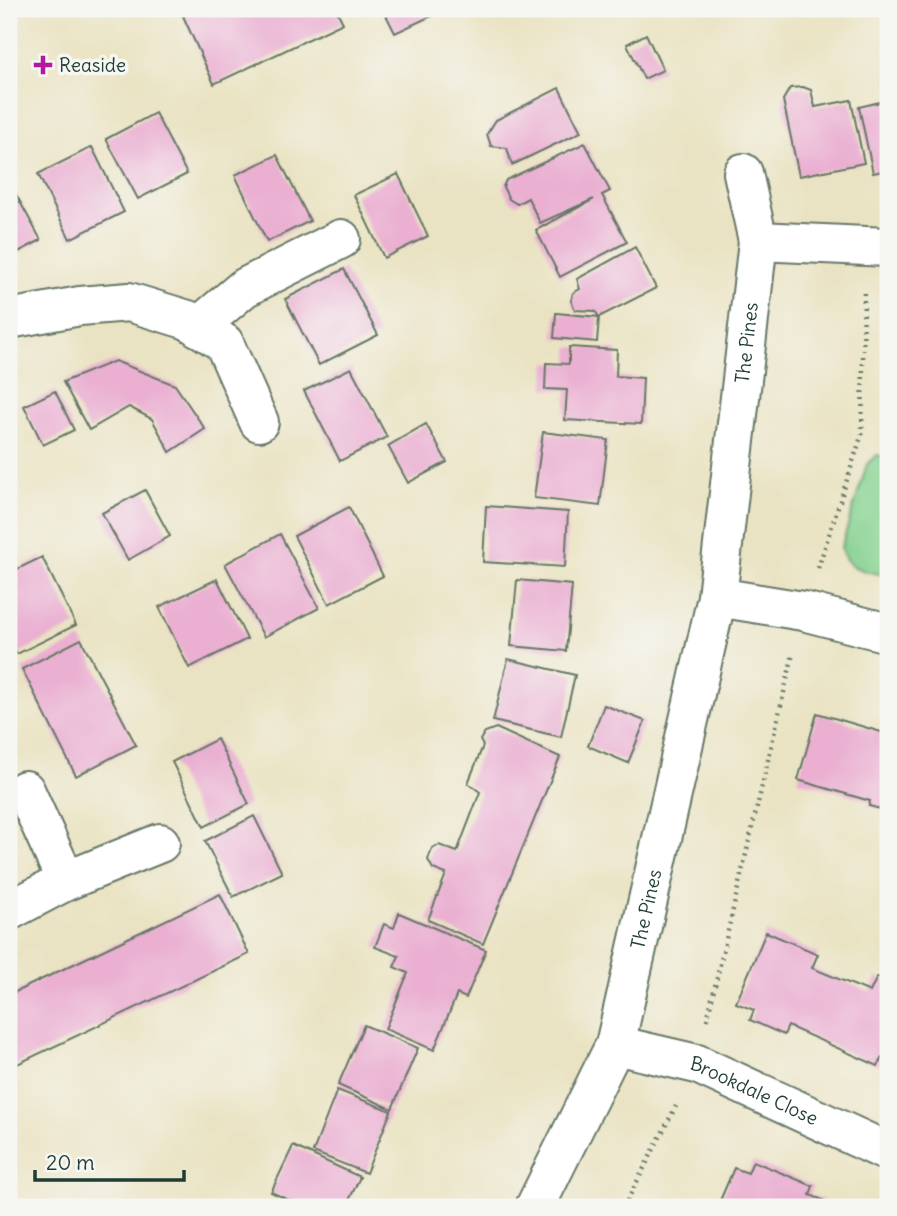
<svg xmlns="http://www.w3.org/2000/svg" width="897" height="1216" viewBox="0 0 897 1216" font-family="Delius,sans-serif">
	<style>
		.green { fill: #85d18f; stroke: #528762; stroke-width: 2 }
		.building { fill: #eaafd1 }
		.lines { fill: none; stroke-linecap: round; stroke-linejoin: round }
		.minor-casing { stroke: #676; stroke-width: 42 }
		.path { stroke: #676; stroke-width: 4.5; stroke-dasharray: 2 5; stroke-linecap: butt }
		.minor { stroke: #fff; stroke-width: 38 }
		.poi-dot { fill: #b5179e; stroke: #f6f6f2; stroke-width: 2.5 }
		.labels { text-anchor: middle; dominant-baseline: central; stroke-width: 7; stroke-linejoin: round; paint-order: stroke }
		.poi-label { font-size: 19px; fill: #1f3d34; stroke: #f6f6f2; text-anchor: start }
		.street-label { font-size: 19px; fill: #1f3d34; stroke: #f6f6f2 }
	</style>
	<rect width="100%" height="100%" fill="#f6f6f2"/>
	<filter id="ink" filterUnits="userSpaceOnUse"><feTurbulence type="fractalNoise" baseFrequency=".0143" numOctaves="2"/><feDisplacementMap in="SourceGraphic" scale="14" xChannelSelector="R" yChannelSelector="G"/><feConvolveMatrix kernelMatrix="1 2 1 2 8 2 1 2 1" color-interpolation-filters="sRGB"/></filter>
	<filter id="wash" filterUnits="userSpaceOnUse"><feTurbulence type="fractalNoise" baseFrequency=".00686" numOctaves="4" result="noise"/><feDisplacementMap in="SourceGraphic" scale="28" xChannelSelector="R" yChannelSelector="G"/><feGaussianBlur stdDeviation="1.57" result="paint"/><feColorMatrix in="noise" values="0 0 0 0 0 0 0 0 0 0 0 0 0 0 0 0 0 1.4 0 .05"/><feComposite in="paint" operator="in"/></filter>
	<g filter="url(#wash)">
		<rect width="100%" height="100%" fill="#eae3c3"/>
		<path class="green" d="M 877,455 L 888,458 L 888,576 C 868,571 846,571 841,548 L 867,464 Z"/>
		<g id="blocks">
			<g class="building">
				<path d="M 199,9 L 336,9 L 343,23 L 214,84 L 183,16 Z"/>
				<path d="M 383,9 L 438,9 L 440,12 L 395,33 Z"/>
				<path d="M 646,34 L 663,70 L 644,79 L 627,44 Z"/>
				<path d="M 803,87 L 811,90 L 815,107 L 851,100 L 864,163 L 799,176 L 783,100 L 790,88 Z"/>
				<path d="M 559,88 L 581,132 L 512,165 L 507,148 L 491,146 L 487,134 L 496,120 Z"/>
				<path d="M 888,100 L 888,170 L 873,173 L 859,107 Z"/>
				<path d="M 155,113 L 187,174 L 138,199 L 106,139 Z"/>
				<path d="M 585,143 L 610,191 L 602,195 L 627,242 L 560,277 L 536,230 L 594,199 L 540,223 L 528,198 L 517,204 L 509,199 L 503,187 L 506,180 Z"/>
				<path d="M 92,147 L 124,212 L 70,239 L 38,174 Z"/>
				<path d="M 277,155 L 310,221 L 267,242 L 235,175 Z"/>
				<path d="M 398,174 L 428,236 L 384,258 L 354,195 Z"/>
				<path d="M 13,189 L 41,240 L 9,257 L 9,191 Z"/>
				<path d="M 635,247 L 656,288 L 599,317 L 595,311 L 575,310 L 571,301 L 573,293 L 580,289 L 577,279 Z"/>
				<path d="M 344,269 L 378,335 L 319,365 L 285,299 Z"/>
				<path d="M 556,313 L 599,317 L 597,342 L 554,338 Z"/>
				<path d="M 569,347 L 617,350 L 616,376 L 643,378 L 641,424 L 565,420 L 567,390 L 545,389 L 546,363 L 569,364 Z"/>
				<path d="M 115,361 L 175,385 L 205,429 L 170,452 L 152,419 L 129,407 L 89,430 L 63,382 Z"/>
				<path d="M 351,368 L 387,437 L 340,461 L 304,391 Z"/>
				<path d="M 55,391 L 74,430 L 43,445 L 24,406 Z"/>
				<path d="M 426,424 L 447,462 L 408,483 L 388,446 Z"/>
				<path d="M 543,432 L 608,440 L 600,506 L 534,498 Z"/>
				<path d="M 145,490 L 170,536 L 128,560 L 102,513 Z"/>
				<path d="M 486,506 L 568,512 L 565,567 L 483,562 Z"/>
				<path d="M 349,507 L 383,576 L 329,604 L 294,536 Z"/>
				<path d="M 280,534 L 319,608 L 264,637 L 225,564 Z"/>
				<path d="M 42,557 L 76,625 L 17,654 L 9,637 L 9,573 Z"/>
				<path d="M 217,579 L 247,639 L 189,668 L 159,607 Z"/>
				<path d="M 517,580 L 572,585 L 566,651 L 511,646 Z"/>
				<path d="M 81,639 L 136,745 L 76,776 L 22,669 Z"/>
				<path d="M 508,659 L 575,675 L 561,737 L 493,721 Z"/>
				<path d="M 604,705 L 645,721 L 628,763 L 588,746 Z"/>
				<path d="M 817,713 L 888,734 L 888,811 L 869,806 L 870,801 L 798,780 Z"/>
				<path d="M 496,728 L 560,757 L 483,944 L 428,920 L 446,874 L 433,869 L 428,860 L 432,848 L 439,845 L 457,852 L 480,792 L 468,783 L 483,746 L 480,740 L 485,732 Z"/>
				<path d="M 217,739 L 249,804 L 204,827 L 172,762 Z"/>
				<path d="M 254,816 L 282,873 L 233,897 L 205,841 Z"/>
				<path d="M 220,894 L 249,954 L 9,1068 L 9,995 Z"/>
				<path d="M 399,913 L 486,950 L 466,998 L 457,994 L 434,1050 L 385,1029 L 408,973 L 394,967 L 399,956 L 375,947 L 384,924 L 394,928 Z"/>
				<path d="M 766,932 L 818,954 L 812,968 L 870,992 L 877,977 L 888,982 L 888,1060 L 882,1057 L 878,1066 L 788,1026 L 784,1035 L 750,1020 L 754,1010 L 736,1003 Z"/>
				<path d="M 364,1025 L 418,1048 L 392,1109 L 338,1085 Z"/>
				<path d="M 337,1090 L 391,1111 L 366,1173 L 313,1152 Z"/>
				<path d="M 293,1146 L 360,1177 L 346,1207 L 304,1207 L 271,1192 Z"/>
				<path d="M 753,1161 L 813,1186 L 810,1195 L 823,1200 L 825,1207 L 729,1207 L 719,1203 L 734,1168 L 748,1173 Z"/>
			</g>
		</g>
	</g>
	<g filter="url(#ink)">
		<use href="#blocks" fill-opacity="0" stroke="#676" stroke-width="2"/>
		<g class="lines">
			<defs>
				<g id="minor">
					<path d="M 758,241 L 888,247"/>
					<path d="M 9,319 L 80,306 L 129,302 L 188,320 L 224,343 L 259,422"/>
					<path d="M 198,327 L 244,288 L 341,239"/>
					<path d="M 717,597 L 803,611 L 888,633"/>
					<path d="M 25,790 L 66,881"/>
					<path d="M 9,911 L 66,881 L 160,843"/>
					<path id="s1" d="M 615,1045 L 697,1064 L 888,1152"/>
					<path id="s2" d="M 535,1207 L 615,1045 L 717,597 L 758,241 L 743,173"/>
				</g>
			</defs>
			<use href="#minor" class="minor-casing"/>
			<g class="path">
				<path d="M 818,568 L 862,434 L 864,290"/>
				<path d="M 707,1020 L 793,654"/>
				<path d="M 624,1207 L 676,1106"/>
			</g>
			<use href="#minor" class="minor"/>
		</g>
	</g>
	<path class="poi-dot" d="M39.5 54.5h7v7h7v7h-7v7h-7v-7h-7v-7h7z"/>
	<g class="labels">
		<g class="poi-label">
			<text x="59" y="65">Reaside</text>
		</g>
		<g class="street-label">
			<text stroke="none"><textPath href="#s2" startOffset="896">The Pines</textPath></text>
			<text stroke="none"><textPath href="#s2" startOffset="320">The Pines</textPath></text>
			<text stroke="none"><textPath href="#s1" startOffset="147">Brookdale Close</textPath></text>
		</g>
	</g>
	<rect width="897" height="1216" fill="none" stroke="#f6f6f2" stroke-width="35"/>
	<path d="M35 1170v10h149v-10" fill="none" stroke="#1f3d34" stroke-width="3.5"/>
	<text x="46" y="1170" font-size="21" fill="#1f3d34" stroke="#f6f6f2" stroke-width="5" paint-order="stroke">20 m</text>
</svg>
